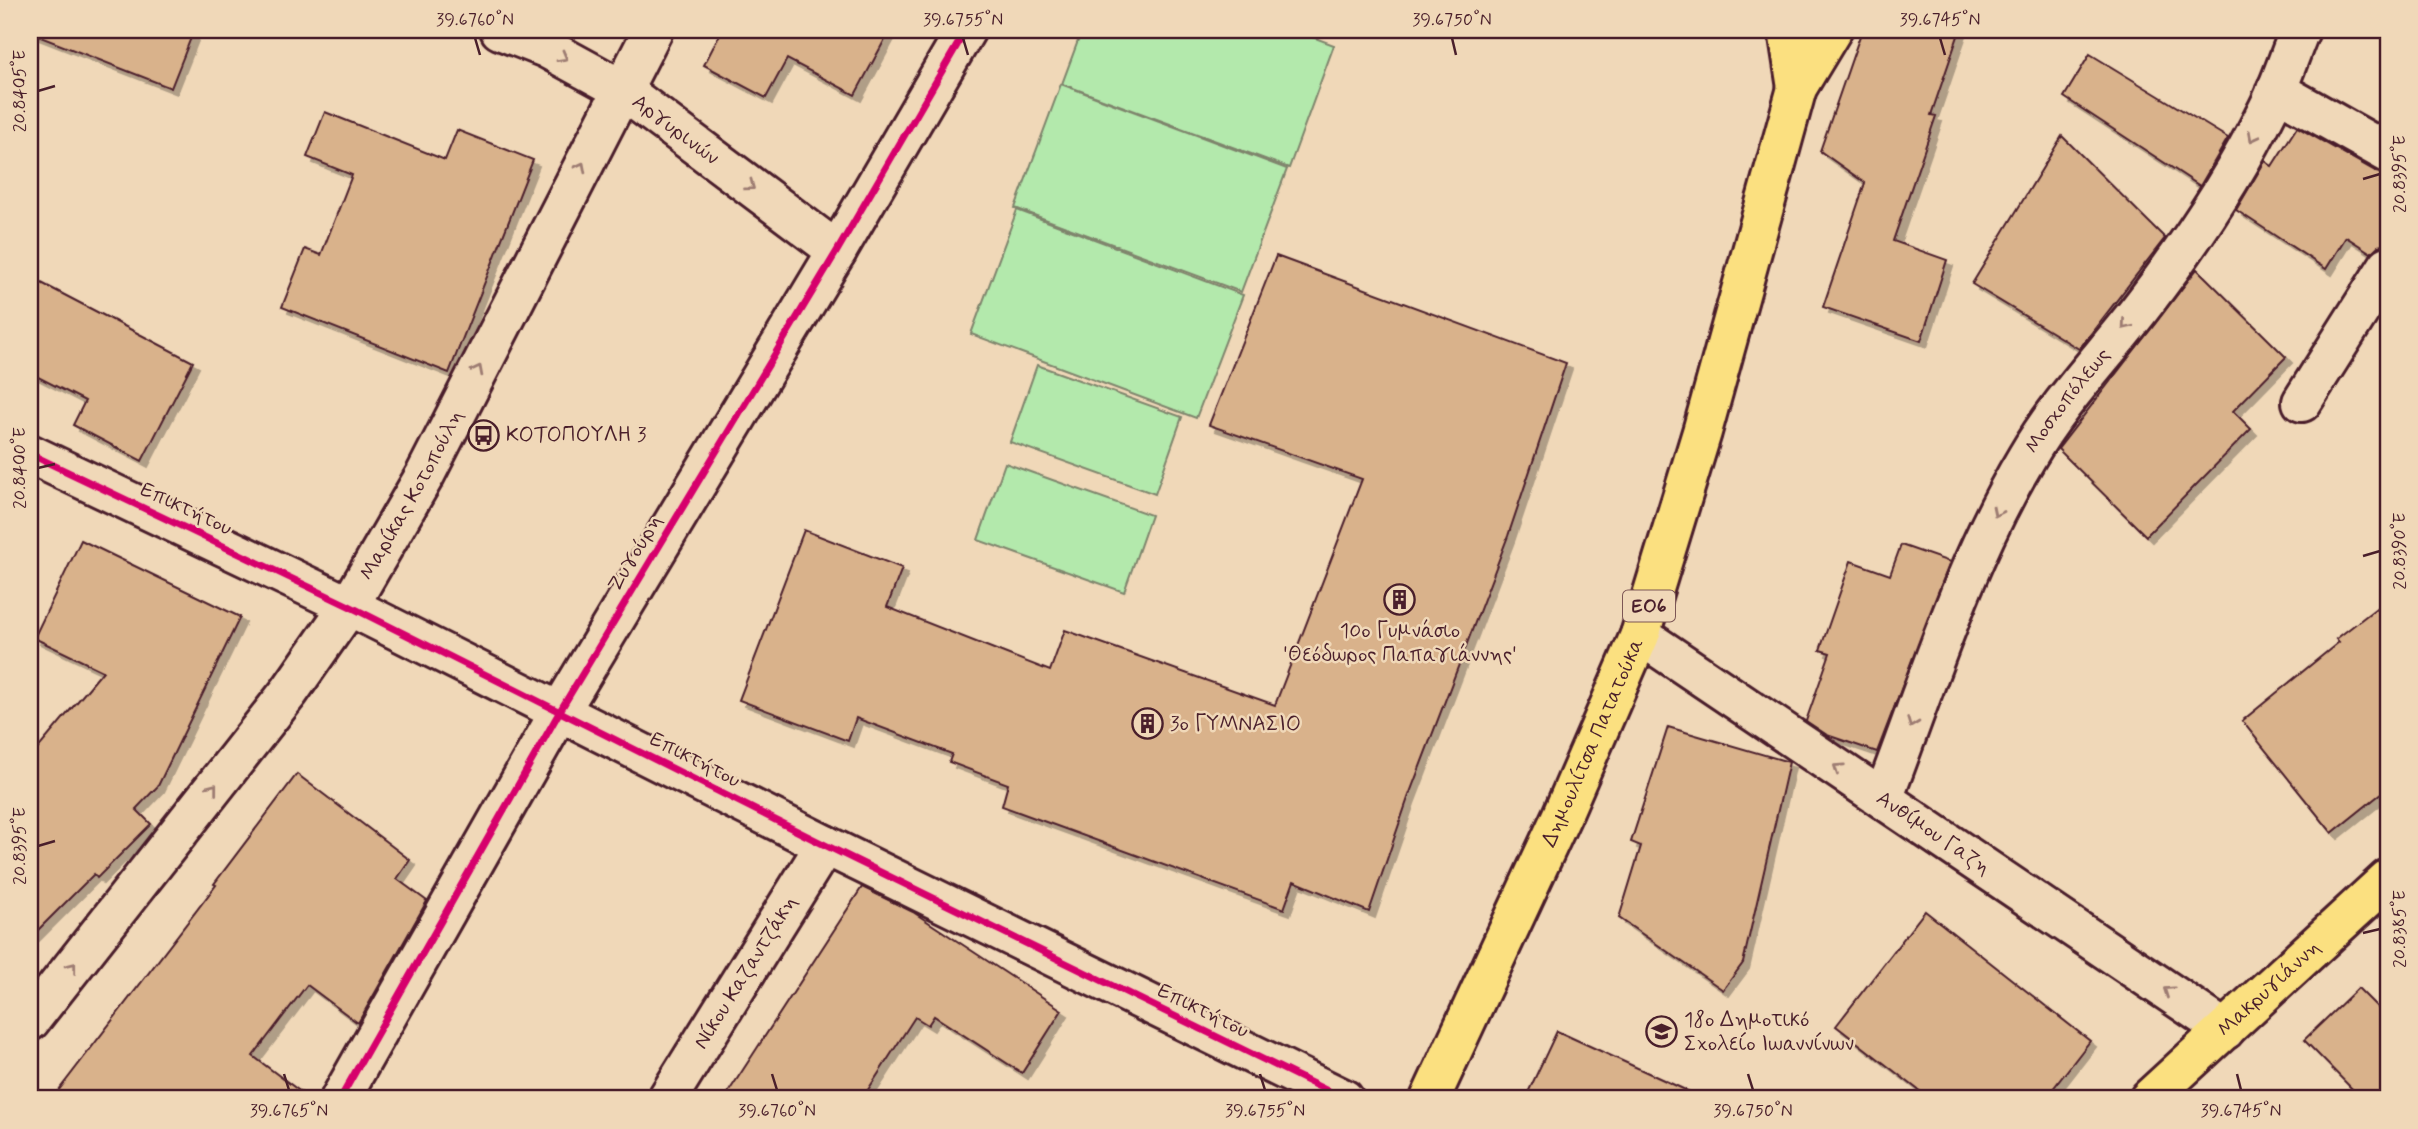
<svg xmlns="http://www.w3.org/2000/svg" width="2418" height="1129" viewBox="0 0 2418 1129" font-family="Mynerve,sans-serif">
	<style>
		.green { fill: #b3e9ac; stroke: #7e846c; stroke-width: 2 }
		.building { fill: #d9b28b; stroke: #4a1f2b; stroke-width: 2; filter: url(#shadow) }
		.lines { fill: none; stroke-linecap: round; stroke-linejoin: round }
		.minor-casing { stroke: #4a1f2b; stroke-width: 44 }
		.major-casing { stroke: #4a1f2b; stroke-width: 44 }
		.minor { stroke: #f0d8b8; stroke-width: 38 }
		.major { stroke: #fbe080; stroke-width: 38 }
		.cycleway-casing { stroke: #f0d8b8; stroke-width: 11 }
		.cycleway { stroke: #d6006c; stroke-width: 7 }
		.oneway { stroke: #9d7c72 }
		.ticks { fill: none; stroke: #4a1f2b; stroke-width: 2.5 }
		.labels { text-anchor: middle; dominant-baseline: central; stroke-width: 5; stroke-linejoin: round; paint-order: stroke }
		.shield { fill: #f0d8b8; stroke: #7c5655; stroke-width: 2 }
		.shield-label { font-size: 19px; font-weight: bold; fill: #4a1f2b }
		.street-label { font-size: 21px; fill: #4a1f2b; stroke: #f0d8b8 }
		.poi-label { font-size: 21px; fill: #4a1f2b; stroke: #f0d8b8; text-anchor: start }
		.neatline { fill: none; stroke: #4a1f2b; stroke-width: 2.5 }
		.ticks-label { font-size: 18px; text-anchor: middle; fill: #4a1f2b }
	</style>
	<defs>
		<filter id="shadow"><feDropShadow dx="6" dy="6" stdDeviation="0" flood-color="#0004"/></filter>
	</defs>
	<rect width="100%" height="100%" fill="#f0d8b8"/>
	<filter id="ink" filterUnits="userSpaceOnUse"><feTurbulence type="fractalNoise" baseFrequency=".0143" numOctaves="2"/><feDisplacementMap in="SourceGraphic" scale="14" xChannelSelector="R" yChannelSelector="G"/><feConvolveMatrix kernelMatrix="1 2 1 2 8 2 1 2 1" color-interpolation-filters="sRGB"/></filter>
	<g filter="url(#ink)">
		<g class="green">
			<path d="M 1082,30 L 1294,30 L 1334,45 L 1289,168 L 1062,84 Z"/>
			<path d="M 1061,84 L 1287,169 L 1241,292 L 1015,208 Z"/>
			<path d="M 1017,210 L 1243,295 L 1196,418 L 971,334 Z"/>
			<path d="M 1037,365 L 1182,417 L 1155,494 L 1010,442 Z"/>
			<path d="M 1005,463 L 1151,515 L 1124,592 L 978,540 Z"/>
		</g>
		<g class="building">
			<path d="M 31,30 L 194,30 L 171,88 L 30,33 Z"/>
			<path d="M 722,30 L 890,30 L 855,95 L 787,59 L 766,98 L 704,65 Z"/>
			<path d="M 1862,30 L 1960,30 L 1931,115 L 1936,116 L 1893,241 L 1947,260 L 1921,341 L 1823,307 L 1865,183 L 1820,151 Z"/>
			<path d="M 2090,54 L 2228,138 L 2200,186 L 2064,97 Z"/>
			<path d="M 325,112 L 445,160 L 457,130 L 533,160 L 449,373 L 282,307 L 305,249 L 321,255 L 352,175 L 307,157 Z"/>
			<path d="M 2297,127 L 2377,172 L 2388,175 L 2388,244 L 2378,246 L 2371,253 L 2346,237 L 2326,269 L 2236,210 L 2265,161 L 2272,166 Z"/>
			<path d="M 2062,136 L 2165,238 L 2079,349 L 1972,284 Z"/>
			<path d="M 1276,256 L 1566,363 L 1508,536 L 1408,798 L 1369,912 L 1294,881 L 1284,909 L 1002,806 L 1008,784 L 949,762 L 952,754 L 856,718 L 848,741 L 739,700 L 804,530 L 902,568 L 887,607 L 1050,671 L 1065,630 L 1275,705 L 1362,479 L 1209,425 Z"/>
			<path d="M 2197,269 L 2286,357 L 2233,411 L 2251,429 L 2146,536 L 2058,449 Z"/>
			<path d="M 30,277 L 193,362 L 142,461 L 73,425 L 85,401 L 30,373 Z"/>
			<path d="M 81,540 L 240,617 L 158,786 L 136,809 L 151,824 L 97,878 L 94,874 L 30,938 L 30,758 L 103,671 L 34,638 Z"/>
			<path d="M 1901,545 L 1950,562 L 1877,752 L 1827,735 L 1806,721 L 1830,653 L 1820,650 L 1851,561 L 1890,575 Z"/>
			<path d="M 2388,599 L 2388,788 L 2332,833 L 2242,721 L 2339,642 L 2336,639 Z"/>
			<path d="M 1668,727 L 1789,762 L 1743,963 L 1723,990 L 1619,918 L 1641,846 L 1631,842 Z"/>
			<path d="M 297,774 L 410,860 L 397,879 L 427,901 L 358,1023 L 307,985 L 253,1056 L 310,1099 L 52,1099 L 216,885 L 214,884 Z"/>
			<path d="M 862,887 L 913,912 L 1062,1010 L 1022,1073 L 934,1016 L 928,1025 L 915,1017 L 862,1099 L 724,1099 Z"/>
			<path d="M 1925,911 L 2090,1041 L 2045,1099 L 1930,1099 L 1836,1026 Z"/>
			<path d="M 2358,988 L 2388,1018 L 2388,1099 L 2362,1099 L 2304,1040 Z"/>
			<path d="M 1557,1031 L 1705,1099 L 1525,1099 Z"/>
		</g>
		<g class="lines">
			<defs>
				<g id="minor">
					<path id="s1" d="M 500,30 L 546,48 L 621,89 L 837,251"/>
					<path d="M 2276,90 L 2388,153"/>
					<path d="M 2302,402 L 2388,266"/>
					<path d="M 30,454 L 349,606 L 825,845 L 1344,1099"/>
					<path id="s2" d="M 1640,635 L 2225,1030"/>
					<path id="s3" d="M 1883,799 C 1927,684 1964,562 2027,457 C 2060,400 2107,353 2146,301 C 2192,241 2235,176 2268,109 C 2281,83 2289,56 2300,30"/>
					<path id="s4" d="M 30,1021 L 289,692 L 349,606 L 425,475 L 653,30"/>
					<path d="M 340,1099 L 560,711 L 837,251 L 966,30"/>
					<path id="s5" d="M 667,1099 L 825,845"/>
				</g>
				<g id="major">
					<path d="M 1788,30 L 1797,88"/>
					<path id="s6" d="M 1430,1099 L 1562,815 L 1640,635 L 1702,432 L 1797,88 L 1832,30"/>
					<path id="s7" d="M 2149,1099 L 2388,879"/>
				</g>
			</defs>
			<use href="#minor" class="minor-casing"/>
			<use href="#major" class="major-casing"/>
			<use href="#minor" class="minor"/>
			<use href="#major" class="major"/>
			<defs>
				<g id="cycleway">
					<path d="M 30,454 L 349,606 L 825,845 L 1344,1099"/>
					<path d="M 340,1099 L 560,711 L 837,251 L 966,30"/>
				</g>
			</defs>
			<use href="#cycleway" class="cycleway-casing"/>
			<use href="#cycleway" class="cycleway"/>
		</g>
		<defs><path id="oneway-chevron" d="M-2-3.5L2.5 0L-2 3.5" fill="none" stroke-width="1.6" stroke-linecap="round" stroke-linejoin="round" transform="scale(1.75)"/></defs>
		<g class="oneway">
			<use href="#oneway-chevron" transform="translate(563 57) rotate(29)"/>
			<use href="#oneway-chevron" transform="translate(2253 137) rotate(118)"/>
			<use href="#oneway-chevron" transform="translate(581 167) rotate(-63)"/>
			<use href="#oneway-chevron" transform="translate(750 186) rotate(37)"/>
			<use href="#oneway-chevron" transform="translate(2126 325) rotate(130)"/>
			<use href="#oneway-chevron" transform="translate(478 370) rotate(-63)"/>
			<use href="#oneway-chevron" transform="translate(1997 512) rotate(116)"/>
			<use href="#oneway-chevron" transform="translate(1912 723) rotate(111)"/>
			<use href="#oneway-chevron" transform="translate(1838 768) rotate(-146)"/>
			<use href="#oneway-chevron" transform="translate(213 788) rotate(-52)"/>
			<use href="#oneway-chevron" transform="translate(72 967) rotate(-52)"/>
			<use href="#oneway-chevron" transform="translate(2168 991) rotate(-146)"/>
		</g>
	</g>
	<path class="ticks" d="M 475,38 L 480,55M 963,38 L 968,55M 1452,38 L 1456,55M 1940,38 L 1945,55M 38,91 L 55,86M 2363,179 L 2380,174M 38,468 L 55,464M 2363,556 L 2380,551M 38,846 L 55,841M 2363,933 L 2380,929M 284,1074 L 289,1090M 772,1074 L 777,1090M 1260,1074 L 1265,1090M 1748,1074 L 1753,1090M 2237,1074 L 2241,1090"/>
	<defs>
		<symbol id="bus-ring" viewBox="-11 -11 22 22"><circle r="9.5" fill="#f0d8b8" stroke="#4a1f2b" stroke-width="1.5"/><path d="M-5-6H5V4H4V6H2V4H-2V6H-4V4H-5ZM-3.5-4V0h7V-4ZM-3.5 1.2v1.5H-2V1.2ZM2 1.2v1.5H3.5V1.2Z" fill="#4a1f2b"/></symbol>
		<symbol id="building-ring" viewBox="-11 -11 22 22"><circle r="9.5" fill="#f0d8b8" stroke="#4a1f2b" stroke-width="1.5"/><path d="M-4-6H4V6H1V3H-1V6H-4ZM-2.5-4.3h1.7v1.8h-1.7ZM.8-4.3h1.7v1.8H.8ZM-2.5-1h1.7V.8h-1.7ZM.8-1h1.7V.8H.8Z" fill="#4a1f2b"/></symbol>
		<symbol id="school-ring" viewBox="-11 -11 22 22"><circle r="9.5" fill="#f0d8b8" stroke="#4a1f2b" stroke-width="1.5"/><path d="M0-5L7-2L0 1L-7-2ZM-4 1L0 2.5L4 1V4Q0 6-4 4Z" fill="#4a1f2b"/></symbol>
	</defs>
	<g fill-rule="evenodd">
		<use href="#bus-ring" x="466" y="418" width="35" height="35"/>
		<use href="#building-ring" x="1382" y="582" width="35" height="35"/>
		<use href="#building-ring" x="1130" y="706" width="35" height="35"/>
		<use href="#school-ring" x="1644" y="1014" width="35" height="35"/>
	</g>
	<g class="labels">
		<rect class="shield" x="1623" y="590.5" width="52" height="31" rx="5"/>
		<g class="shield-label">
			<text x="1649" y="606">ΕΟ6</text>
		</g>
		<g class="street-label">
			<text stroke="none"><textPath href="#s1" startOffset="203">Αργυρινών</textPath></text>
			<text stroke="none"><textPath href="#s3" startOffset="441">Μοσχοπόλεως</textPath></text>
			<text stroke="none"><textPath href="#s4" startOffset="651">Μαρίκας Κοτοπούλη</textPath></text>
			<text transform="translate(186 509) rotate(25)">Επικτήτου</text>
			<text transform="translate(635 553) rotate(-59)">Ζυγούρη</text>
			<text stroke="none"><textPath href="#s6" startOffset="392">Δημουλίτσα Πατατούκα</textPath></text>
			<text transform="translate(695 760) rotate(27)">Επικτήτου</text>
			<text stroke="none"><textPath href="#s2" startOffset="354">Ανθίμου Γαζη</textPath></text>
			<text stroke="none"><textPath href="#s5" startOffset="149">Νίκου Καζαντζάκη</textPath></text>
			<text stroke="none"><textPath href="#s7" startOffset="163">Μακρυγιάννη</textPath></text>
			<text transform="translate(1203 1011) rotate(26)">Επικτήτου</text>
		</g>
		<g class="poi-label">
			<text x="506" y="435">ΚΟΤΟΠΟΥΛΗ 3</text>
			<text x="1400" y="631" text-anchor="middle">10ο Γυμνάσιο<tspan x="1400" dy="24">'Θεόδωρος Παπαγιάννης'</tspan></text>
			<text x="1170" y="724">3ο ΓΥΜΝΑΣΙΟ</text>
			<text x="1684" y="1020">18ο Δημοτικό<tspan x="1684" dy="24">Σχολείο Ιωαννίνων</tspan></text>
		</g>
	</g>
	<rect width="2418" height="1129" fill="none" stroke="#f0d8b8" stroke-width="77"/>
	<rect x="38" y="38" width="2342" height="1052" class="neatline"/>
	<g class="ticks-label">
		<text x="475" y="25">39.6760°N</text>
		<text x="963" y="25">39.6755°N</text>
		<text x="1452" y="25">39.6750°N</text>
		<text x="1940" y="25">39.6745°N</text>
		<text transform="translate(19 91) rotate(-90)" y="6">20.8405°E</text>
		<text transform="translate(2399 174) rotate(-90)" y="6">20.8395°E</text>
		<text transform="translate(19 468) rotate(-90)" y="6">20.8400°E</text>
		<text transform="translate(2399 551) rotate(-90)" y="6">20.8390°E</text>
		<text transform="translate(19 846) rotate(-90)" y="6">20.8395°E</text>
		<text transform="translate(2399 929) rotate(-90)" y="6">20.8385°E</text>
		<text x="289" y="1116">39.6765°N</text>
		<text x="777" y="1116">39.6760°N</text>
		<text x="1265" y="1116">39.6755°N</text>
		<text x="1753" y="1116">39.6750°N</text>
		<text x="2241" y="1116">39.6745°N</text>
	</g>
</svg>
